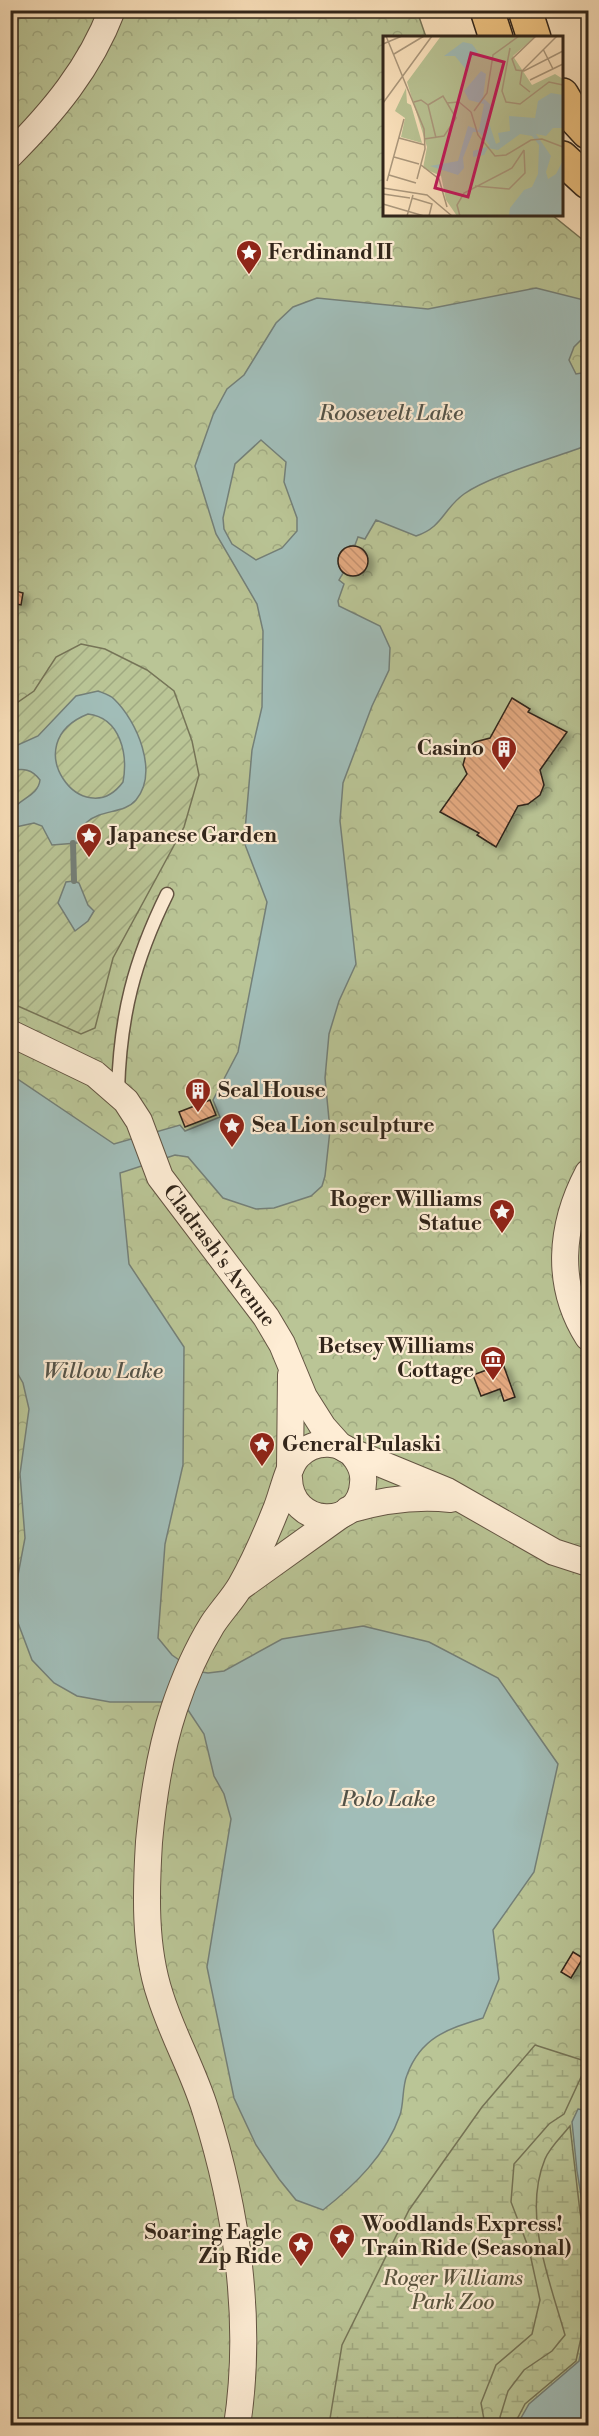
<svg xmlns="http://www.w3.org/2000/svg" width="599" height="2436" viewBox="0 0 599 2436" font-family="'Libre Bodoni',serif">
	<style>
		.forest { fill: url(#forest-crowns); stroke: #767558; stroke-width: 1.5 }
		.wetland { fill: url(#wetland-marsh); stroke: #767558; stroke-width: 1.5 }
		.garden { fill: url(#garden-furrows); stroke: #767558; stroke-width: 1.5 }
		.water { fill: #a1bdb8; stroke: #748079; stroke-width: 1.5; fill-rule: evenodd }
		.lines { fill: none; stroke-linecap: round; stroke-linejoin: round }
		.stream { stroke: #748079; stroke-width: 6 }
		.building { fill: url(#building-back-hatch); stroke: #31251a; stroke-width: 1.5; filter: url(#shadow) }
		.service-casing { stroke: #645543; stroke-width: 15 }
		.minor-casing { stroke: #645543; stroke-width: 28 }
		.motorway-casing { stroke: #31251a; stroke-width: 36 }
		.service { stroke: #feedd5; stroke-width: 12 }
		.minor { stroke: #feedd5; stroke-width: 26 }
		.motorway { stroke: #eec280; stroke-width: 33 }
		.labels { text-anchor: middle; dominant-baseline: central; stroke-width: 4.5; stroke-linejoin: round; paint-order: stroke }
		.poi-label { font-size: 21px; font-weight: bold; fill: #31251a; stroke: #feedd5; text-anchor: start }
		.street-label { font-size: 21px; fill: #31251a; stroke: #feedd5 }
		.park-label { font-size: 21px; font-style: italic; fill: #5a553f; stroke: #feedd5 }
		.water-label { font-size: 22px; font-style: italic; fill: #535349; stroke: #feedd5 }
		.inset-road { fill: none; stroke: #ab987d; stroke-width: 1.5 }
		.view { fill: #c2185b; fill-opacity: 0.15; stroke: #c2185b; stroke-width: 3 }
		.inset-edge { fill: none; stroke: #31251a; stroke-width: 3 }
	</style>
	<defs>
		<pattern id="forest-crowns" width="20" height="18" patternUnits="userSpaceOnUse" patternTransform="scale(1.5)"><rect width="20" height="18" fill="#bac596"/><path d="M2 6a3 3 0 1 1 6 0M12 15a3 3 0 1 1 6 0" fill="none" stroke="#a0a981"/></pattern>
		<pattern id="wetland-marsh" width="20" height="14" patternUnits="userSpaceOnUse" patternTransform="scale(1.5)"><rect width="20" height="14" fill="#bac596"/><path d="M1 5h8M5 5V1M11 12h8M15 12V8" fill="none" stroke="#a0a981"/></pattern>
		<pattern id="garden-furrows" width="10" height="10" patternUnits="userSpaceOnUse" patternTransform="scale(1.5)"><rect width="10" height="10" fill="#bac596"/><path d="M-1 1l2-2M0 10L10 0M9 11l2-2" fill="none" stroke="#a0a981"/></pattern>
		<pattern id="building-back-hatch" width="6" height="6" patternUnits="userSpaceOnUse" patternTransform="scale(1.5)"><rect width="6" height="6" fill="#e2a87f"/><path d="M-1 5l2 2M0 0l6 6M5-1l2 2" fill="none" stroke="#c2906d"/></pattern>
		<filter id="shadow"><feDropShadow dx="6" dy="4" stdDeviation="3" flood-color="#0004"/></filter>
	</defs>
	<rect width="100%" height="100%" fill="#fde4bf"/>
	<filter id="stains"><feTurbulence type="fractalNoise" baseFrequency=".00333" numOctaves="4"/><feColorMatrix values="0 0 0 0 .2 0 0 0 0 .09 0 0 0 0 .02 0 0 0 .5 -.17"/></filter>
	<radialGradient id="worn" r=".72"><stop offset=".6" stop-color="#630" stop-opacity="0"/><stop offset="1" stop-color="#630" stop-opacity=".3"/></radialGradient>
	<path class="forest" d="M 11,11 L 417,11 L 426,37 L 384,38 L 384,214 L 552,215 L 588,244 L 588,2425 L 11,2426 Z"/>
	<g class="wetland">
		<path d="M 535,2045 L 588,2062 L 564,2114 L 549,2124 L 514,2164 L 511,2202 L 529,2249 L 540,2300 L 532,2334 L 496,2365 L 481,2403 L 485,2425 L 329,2425 L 342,2345 L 409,2210 L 482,2107 Z"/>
		<path d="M 570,2126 L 580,2212 L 588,2256 L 588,2305 L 576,2361 L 525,2404 L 514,2425 L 502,2425 L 500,2417 L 508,2391 L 524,2370 L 552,2351 L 565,2335 C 550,2281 522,2215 545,2159 C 550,2147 562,2136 570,2126 Z"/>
	</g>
	<path class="garden" d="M 81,644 L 105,649 L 147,670 L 174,691 L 192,741 L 199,775 L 184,827 L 113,958 L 95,1028 L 81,1034 L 11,1003 L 11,707 L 34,691 L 56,657 Z"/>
	<g class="water">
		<path d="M 536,288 L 588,301 L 588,333 L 574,347 L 569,360 L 576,374 L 588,372 L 588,445 C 555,458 491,475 464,494 C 443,509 443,527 416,536 L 376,520 L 365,539 L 358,537 L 355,545 C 339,547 333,560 343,573 L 339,580 L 344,584 L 338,601 L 339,606 L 380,626 L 390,648 L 389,670 L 372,706 L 343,783 L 340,821 L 356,964 L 339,1001 L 329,1034 L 325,1078 L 330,1130 L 325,1176 L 322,1186 L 311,1196 L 274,1208 L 256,1209 L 223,1198 L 188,1157 L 175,1155 L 120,1173 L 129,1264 L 184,1347 L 183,1465 L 165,1544 L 158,1638 L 172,1655 L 195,1671 L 208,1673 L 224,1671 L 282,1639 L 363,1626 L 429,1642 L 498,1678 L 558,1764 L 534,1872 L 493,1930 L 499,1979 L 483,2018 C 448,2029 421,2037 407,2075 C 402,2087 404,2103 400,2115 C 386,2155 355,2185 323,2210 L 296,2200 L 279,2179 L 256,2145 L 234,2098 L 207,1967 L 231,1819 L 224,1794 L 214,1776 L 204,1734 L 184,1704 L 172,1702 L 110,1702 L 77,1696 L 54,1683 L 32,1660 L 12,1607 L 25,1538 L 20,1474 L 29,1409 L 23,1383 L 11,1362 L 10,1074 L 114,1144 L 180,1125 L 185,1131 L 220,1117 L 213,1100 L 238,1052 L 267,902 L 244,842 L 252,750 L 262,707 L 263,631 L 257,604 L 216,534 L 195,466 L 213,415 L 227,389 L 244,375 L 276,323 L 293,307 L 317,298 L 428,309 ZM 261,440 L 286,462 L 284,482 L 297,518 L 297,531 L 282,548 L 256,560 L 232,544 L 224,529 L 223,518 L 235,464 Z"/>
		<path d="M 98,691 C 103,693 110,695 114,699 C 137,721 159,772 136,800 C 124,814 102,809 87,822 C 82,827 79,837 77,843 L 52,845 L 42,826 L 34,823 L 11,828 C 11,824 9,816 10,813 C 18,798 38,797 40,780 C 32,769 23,768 11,771 L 11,748 L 38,736 L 76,696 ZM 88,714 C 121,718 128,755 123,782 C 84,835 14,743 88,714 Z"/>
		<path d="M 74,881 L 79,883 L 88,905 L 94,911 L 88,921 L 75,931 L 58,903 L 66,882 Z"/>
		<path d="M 578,2109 L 588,2111 L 588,2238 L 577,2171 L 572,2122 Z"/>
		<path d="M 588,2316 L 588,2425 L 517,2425 L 529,2404 L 579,2361 Z"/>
	</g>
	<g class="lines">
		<path class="stream" d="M 73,843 L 74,881"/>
	</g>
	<g class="building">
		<circle cx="353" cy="561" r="15"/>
		<path d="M 12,590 L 23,593 L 21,605 L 10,603 Z"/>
		<path d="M 512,698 L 530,709 L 528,712 L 567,732 L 540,770 L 544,785 L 540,795 L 528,804 L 518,806 L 496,847 L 477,835 L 479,833 L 440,812 L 467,774 L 463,765 L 467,750 L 475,742 L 490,738 Z"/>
		<path d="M 210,1100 L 216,1115 L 185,1127 L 179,1112 Z"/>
		<path d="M 503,1364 L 515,1397 L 504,1401 L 500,1389 L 481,1396 L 473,1375 Z"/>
		<path d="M 573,1952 L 583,1958 L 571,1978 L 561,1972 Z"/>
	</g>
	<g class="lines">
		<defs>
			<path id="service" d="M 118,1091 C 120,1016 134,961 167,894"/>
			<g id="minor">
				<path d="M 10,155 C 53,112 90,68 112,10"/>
				<path d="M 10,1033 L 95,1074 L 126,1101 L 139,1121 L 160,1177 L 266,1317 L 282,1344 L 304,1397 L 323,1427 L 340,1446"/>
				<path d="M 588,1173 C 560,1226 555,1285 588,1337"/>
				<path d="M 345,1449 L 447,1491 L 554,1552 L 588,1563"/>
				<path d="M 290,1469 L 291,1375"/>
				<path d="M 348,1510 C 382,1500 416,1495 451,1499"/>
				<path d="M 242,1586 L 341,1515"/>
				<path d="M 237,2426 C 253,2321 237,2210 205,2109 C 193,2070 172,2034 160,1995 C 144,1947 146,1891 149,1842 C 153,1798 160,1751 174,1709 C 184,1679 196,1651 212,1625 C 221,1611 233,1599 241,1585 C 254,1562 265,1537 275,1512 C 282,1497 287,1467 298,1456 C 314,1439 344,1439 357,1460 C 361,1466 364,1475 363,1483 C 361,1530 290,1529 289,1478"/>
			</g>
			<g id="motorway">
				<path d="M 487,10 L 496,38"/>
				<path d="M 525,10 L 534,38"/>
				<path d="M 562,95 L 576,119 L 588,132"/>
				<path d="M 562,158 L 588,182"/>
			</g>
		</defs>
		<use href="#service" class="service-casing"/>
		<use href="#minor" class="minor-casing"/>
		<use href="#motorway" class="motorway-casing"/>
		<use href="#service" class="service"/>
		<use href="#minor" class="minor"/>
		<use href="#motorway" class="motorway"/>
	</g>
	<defs>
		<symbol id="sight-pin" viewBox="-11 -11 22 30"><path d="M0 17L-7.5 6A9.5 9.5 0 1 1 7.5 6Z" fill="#8f2418" stroke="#feedd5"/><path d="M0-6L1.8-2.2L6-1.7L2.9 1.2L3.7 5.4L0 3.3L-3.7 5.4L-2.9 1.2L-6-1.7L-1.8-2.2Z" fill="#fff"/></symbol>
		<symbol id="building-pin" viewBox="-11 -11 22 30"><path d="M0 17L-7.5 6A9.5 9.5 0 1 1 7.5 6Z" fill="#8f2418" stroke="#feedd5"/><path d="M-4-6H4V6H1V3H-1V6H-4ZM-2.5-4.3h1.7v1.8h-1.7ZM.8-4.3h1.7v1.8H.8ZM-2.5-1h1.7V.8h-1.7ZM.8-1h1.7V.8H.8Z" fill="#fff"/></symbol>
		<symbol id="museum-pin" viewBox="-11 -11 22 30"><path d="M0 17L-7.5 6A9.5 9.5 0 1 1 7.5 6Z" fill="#8f2418" stroke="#feedd5"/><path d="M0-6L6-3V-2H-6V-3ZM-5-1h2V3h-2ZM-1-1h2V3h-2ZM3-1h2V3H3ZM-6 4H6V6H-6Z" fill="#fff"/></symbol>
	</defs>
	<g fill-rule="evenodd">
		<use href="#sight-pin" x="234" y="238" width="30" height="40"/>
		<use href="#building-pin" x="489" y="734" width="30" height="40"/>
		<use href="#sight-pin" x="74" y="821" width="30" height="40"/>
		<use href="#building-pin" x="183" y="1076" width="30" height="40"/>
		<use href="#sight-pin" x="217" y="1111" width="30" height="40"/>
		<use href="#sight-pin" x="487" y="1197" width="30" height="40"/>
		<use href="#museum-pin" x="478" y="1344" width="30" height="40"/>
		<use href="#sight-pin" x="247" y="1430" width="30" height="40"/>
		<use href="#sight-pin" x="327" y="2222" width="30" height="40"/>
		<use href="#sight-pin" x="286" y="2230" width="30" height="40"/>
	</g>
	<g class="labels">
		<g class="poi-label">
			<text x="268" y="253">Ferdinand II</text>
			<text x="484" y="749" text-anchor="end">Casino</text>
			<text x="109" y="836">Japanese Garden</text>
			<text x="218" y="1091">Seal House</text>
			<text x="252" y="1126">Sea Lion sculpture</text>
			<text x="482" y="1200" text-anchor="end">Roger Williams<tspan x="482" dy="24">Statue</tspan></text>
			<text x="474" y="1347" text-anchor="end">Betsey Williams<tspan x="474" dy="24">Cottage</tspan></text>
			<text x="282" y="1445">General Pulaski</text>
			<text x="362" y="2225">Woodlands Express!<tspan x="362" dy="24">Train Ride (Seasonal)</tspan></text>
			<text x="282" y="2233" text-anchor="end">Soaring Eagle<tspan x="282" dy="24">Zip Ride</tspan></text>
		</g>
		<g class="street-label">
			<text transform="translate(219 1256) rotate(53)">Cladrash's Avenue</text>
		</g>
		<g class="park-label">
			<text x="453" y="2279">Roger Williams<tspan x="453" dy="24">Park Zoo</tspan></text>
		</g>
		<g class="water-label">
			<text x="391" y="413">Roosevelt Lake</text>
			<text x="103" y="1371">Willow Lake</text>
			<text x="388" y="1799">Polo Lake</text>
		</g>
	</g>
	<g transform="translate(383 36)">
		<rect width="180" height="180" fill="#fde4bf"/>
		<path d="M 58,0 L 153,0 L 130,20 L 149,49 L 172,38 L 180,43 L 180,180 L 74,180 L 63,164 L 58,140 L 40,132 L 44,111 L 24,46 ZM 23,52 L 24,67 L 28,69 L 39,107 L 18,101 L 22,82 L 12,75 Z" fill="#bac596"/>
		<path d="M 96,13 L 103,21 L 86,40 L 83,38 L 90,32 L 85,35 L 86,26 L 93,18 L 89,25 L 93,23 Z" fill="#bac596"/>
		<path d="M 24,83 L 32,87 L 35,104 L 20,99 Z" fill="#bac596"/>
		<path d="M 80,6 L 89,8 L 95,16 L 88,22 L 85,36 L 72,20 L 61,20 ZM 98,35 L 103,38 L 100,62 L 108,69 L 105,84 L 113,108 L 117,106 L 115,97 L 127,95 L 126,80 L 152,82 L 155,65 L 168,57 L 180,59 L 180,92 L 170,92 L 163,100 L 153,98 L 168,120 L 163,136 L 165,143 L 173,138 L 180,124 L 180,180 L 126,180 L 127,172 L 141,154 L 149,151 L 155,138 L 156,109 L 149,100 L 137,98 L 115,114 L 105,112 L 101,119 L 90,121 L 90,115 L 107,110 L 96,96 L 90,96 L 80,122 L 81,132 L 75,139 L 47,130 L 75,125 L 85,90 L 96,94 L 101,68 L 86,64 L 81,55 Z" fill="#a1bdb8"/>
		<path class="inset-road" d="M 3,0 L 41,93 L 42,113 L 34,143M 153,0 L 129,23 L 133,34 L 141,35 L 180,15M 0,8 L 19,0M 127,12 L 119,55 L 123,66 L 137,68 L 166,46 L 180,49M 160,13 L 170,33M 11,18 L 41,0M 147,44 L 180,28M 147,56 L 137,48 L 139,35 L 174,0M 31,66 L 38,64 L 45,69 L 53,102M 0,67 L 49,0M 64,67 L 76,66 L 88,76M 91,75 L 104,57 L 110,19 L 136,0M 88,76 L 95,99 L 112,120 L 123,119 L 148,104 L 159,103 L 180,111M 16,102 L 42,109M 41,103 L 61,100 L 73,82 L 60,60 L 45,69M 11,121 L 36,128M 38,129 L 56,143 L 64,171M 6,139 L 33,147M 4,145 L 21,83M 92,150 L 126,153 L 142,137 L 141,114M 0,152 L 44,159 L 69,180M 0,158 L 27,162M 29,162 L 49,168 L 46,180M 0,168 L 41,180M 24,180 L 30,159M 77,180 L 74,169 L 81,157 L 129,132 L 141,114"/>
		<path class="view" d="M 88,17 L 121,26 L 85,161 L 52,152 Z"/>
		<rect width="180" height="180" class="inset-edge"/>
	</g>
	<rect width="599" height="2436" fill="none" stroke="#fde4bf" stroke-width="36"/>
	<rect x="12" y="12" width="575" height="2412" fill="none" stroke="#31251a" stroke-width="3"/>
	<rect x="18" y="18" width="563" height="2400" fill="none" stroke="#31251a" stroke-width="1.5"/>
	<rect width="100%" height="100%" filter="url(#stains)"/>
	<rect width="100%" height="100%" fill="url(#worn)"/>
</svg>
